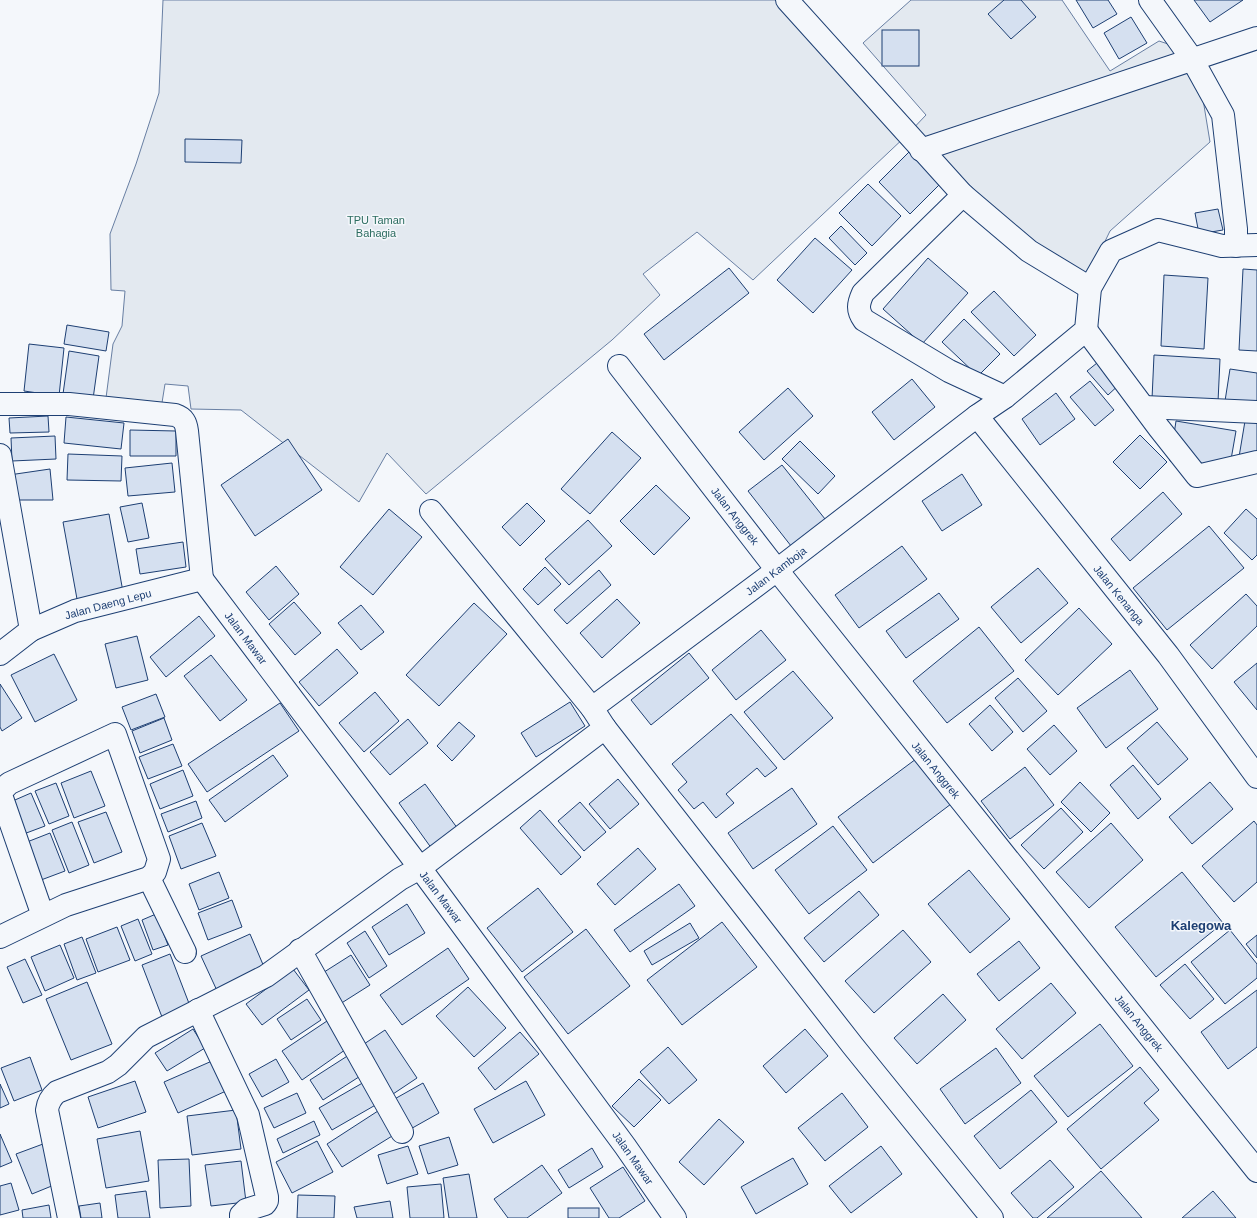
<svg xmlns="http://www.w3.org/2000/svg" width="1257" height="1218" viewBox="0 0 1257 1218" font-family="Helvetica,sans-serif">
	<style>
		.green { fill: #e3e9f0; stroke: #687fa3 }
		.building { fill: #d5e0f0; stroke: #1d3f73 }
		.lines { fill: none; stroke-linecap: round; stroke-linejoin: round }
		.street-casing { stroke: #1d3f73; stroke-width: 24 }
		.street { stroke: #f4f7fb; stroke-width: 22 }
		.labels { text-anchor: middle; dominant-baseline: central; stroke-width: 3; stroke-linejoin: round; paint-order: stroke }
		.park-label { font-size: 11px; fill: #2c6c60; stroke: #f4f7fb }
		.street-label { font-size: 11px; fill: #1d3f73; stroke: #f4f7fb }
		.quarter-label { font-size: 13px; font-weight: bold; fill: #1d3f73; stroke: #f4f7fb }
	</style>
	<rect width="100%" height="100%" fill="#f4f7fb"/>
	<path class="green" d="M 163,0 L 780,0 L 907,135 L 926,115 L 863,43 L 911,0 L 1062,0 L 1110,71 L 1159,41 L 1168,44 L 1199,75 L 1210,142 L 1110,231 L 1081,291 L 907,135 L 753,280 L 697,232 L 643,274 L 660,295 L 612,340 L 426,494 L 387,453 L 359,502 L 241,410 L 191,409 L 188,386 L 165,384 L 161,409 L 106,398 L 113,344 L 122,326 L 125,291 L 111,290 L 110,234 L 136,164 L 159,93 Z"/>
	<g class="building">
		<path d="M 1004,0 L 1021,0 L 1036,17 L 1011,39 L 988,14 Z"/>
		<path d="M 1076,0 L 1108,0 L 1117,14 L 1093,28 Z"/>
		<path d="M 1194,0 L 1243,0 L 1210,22 Z"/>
		<path d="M 1131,17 L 1147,43 L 1119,59 L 1104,33 Z"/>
		<rect x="882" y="30" width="37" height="36"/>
		<path d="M 185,139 L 242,140 L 241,163 L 185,162 Z"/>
		<path d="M 910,151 L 941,183 L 910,214 L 879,182 Z"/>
		<path d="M 868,184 L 901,216 L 872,246 L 839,213 Z"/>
		<path d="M 1218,209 L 1223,230 L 1199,234 L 1195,213 Z"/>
		<path d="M 841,226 L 867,253 L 855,265 L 829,238 Z"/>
		<path d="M 815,238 L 852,270 L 813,313 L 777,280 Z"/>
		<path d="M 928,258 L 968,293 L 922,344 L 883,309 Z"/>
		<path d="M 729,268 L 749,293 L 664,360 L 644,334 Z"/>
		<path d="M 1243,269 L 1257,270 L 1257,351 L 1239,350 Z"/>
		<path d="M 1164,275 L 1208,278 L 1204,349 L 1161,346 Z"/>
		<path d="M 994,291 L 1036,335 L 1014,356 L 971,312 Z"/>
		<path d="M 964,319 L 1000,354 L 978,376 L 942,342 Z"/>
		<path d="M 67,325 L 109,332 L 106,351 L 64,344 Z"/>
		<path d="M 29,344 L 64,348 L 59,396 L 24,391 Z"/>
		<path d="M 69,351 L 99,356 L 93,399 L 63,394 Z"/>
		<path d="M 1154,355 L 1220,359 L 1218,402 L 1152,399 Z"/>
		<path d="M 1102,359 L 1122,382 L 1108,395 L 1087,371 Z"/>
		<path d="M 1230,369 L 1257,373 L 1257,406 L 1225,401 Z"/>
		<path d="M 912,379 L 935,407 L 894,440 L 872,412 Z"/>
		<path d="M 1090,381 L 1114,410 L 1095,426 L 1070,397 Z"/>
		<path d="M 788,388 L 813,416 L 764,460 L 739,432 Z"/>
		<path d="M 1056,393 L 1075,419 L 1040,445 L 1022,419 Z"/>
		<path d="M 48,416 L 49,432 L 10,433 L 9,418 Z"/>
		<path d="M 66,417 L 124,423 L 121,449 L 64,443 Z"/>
		<path d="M 1176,421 L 1236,431 L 1229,471 L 1170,461 Z"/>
		<path d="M 1245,421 L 1257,423 L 1257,461 L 1239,457 Z"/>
		<path d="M 130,430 L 176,431 L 176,456 L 130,456 Z"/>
		<path d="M 612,432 L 641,458 L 590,514 L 561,489 Z"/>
		<path d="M 1140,435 L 1167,462 L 1140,489 L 1113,462 Z"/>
		<path d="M 55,436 L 56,459 L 12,461 L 11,438 Z"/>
		<path d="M 288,439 L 322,490 L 255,536 L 221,485 Z"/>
		<path d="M 800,441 L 835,476 L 818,494 L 782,459 Z"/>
		<path d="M 68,454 L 122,456 L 121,481 L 67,480 Z"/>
		<path d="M 172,463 L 175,492 L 128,496 L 125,468 Z"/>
		<path d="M 782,465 L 829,524 L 795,551 L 748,491 Z"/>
		<path d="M 50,469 L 53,500 L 14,500 L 9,475 Z"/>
		<path d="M 962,474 L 982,505 L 942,531 L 922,501 Z"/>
		<path d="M 656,485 L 690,518 L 654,555 L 620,521 Z"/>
		<path d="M 1163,492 L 1182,514 L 1130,561 L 1111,539 Z"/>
		<path d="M 142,503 L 149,538 L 128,542 L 120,507 Z"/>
		<path d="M 527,503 L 545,521 L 520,546 L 502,527 Z"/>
		<path d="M 389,509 L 422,537 L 373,595 L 340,567 Z"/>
		<path d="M 1246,509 L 1257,519 L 1257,555 L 1252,560 L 1224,533 Z"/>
		<path d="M 109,514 L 123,592 L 77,599 L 63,522 Z"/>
		<path d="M 588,520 L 612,546 L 569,585 L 545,559 Z"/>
		<path d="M 1209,526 L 1244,568 L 1167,630 L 1133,588 Z"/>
		<path d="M 183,542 L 186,567 L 140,574 L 136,549 Z"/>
		<path d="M 902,546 L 927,579 L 859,628 L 835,595 Z"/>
		<path d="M 276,566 L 299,594 L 269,620 L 246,592 Z"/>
		<path d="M 545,567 L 561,584 L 538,605 L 523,589 Z"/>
		<path d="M 1038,568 L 1068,603 L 1021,643 L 991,607 Z"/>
		<path d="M 599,570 L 611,585 L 567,624 L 554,610 Z"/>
		<path d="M 939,593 L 959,619 L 906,658 L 886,631 Z"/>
		<path d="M 1246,594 L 1257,606 L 1257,626 L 1212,669 L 1190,645 Z"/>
		<path d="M 617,599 L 640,623 L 602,658 L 580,633 Z"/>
		<path d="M 294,602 L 321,633 L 295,655 L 269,624 Z"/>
		<path d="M 474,603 L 507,634 L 439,706 L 406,675 Z"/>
		<path d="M 361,605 L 384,632 L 361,650 L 338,623 Z"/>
		<path d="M 1079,608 L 1112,644 L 1058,695 L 1025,660 Z"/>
		<path d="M 199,616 L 215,636 L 166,677 L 150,657 Z"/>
		<path d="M 979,627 L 1014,671 L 947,723 L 913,681 Z"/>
		<path d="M 761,630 L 786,660 L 736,700 L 712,670 Z"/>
		<path d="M 137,636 L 148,680 L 116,688 L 105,644 Z"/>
		<path d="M 337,649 L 358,673 L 319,706 L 299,682 Z"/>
		<path d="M 689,653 L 709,678 L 651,725 L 631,700 Z"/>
		<path d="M 54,654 L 77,700 L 35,722 L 11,675 Z"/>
		<path d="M 211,655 L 247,700 L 220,721 L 184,676 Z"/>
		<path d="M 1257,663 L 1257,710 L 1234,682 Z"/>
		<path d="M 1130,670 L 1158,709 L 1106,748 L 1077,708 Z"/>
		<path d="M 793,671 L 833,718 L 784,760 L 744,712 Z"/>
		<path d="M 1018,678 L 1047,711 L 1023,732 L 995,698 Z"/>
		<path d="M 0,684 L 22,718 L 2,731 L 0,727 Z"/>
		<path d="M 375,692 L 399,721 L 364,752 L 339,723 Z"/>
		<path d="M 156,694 L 165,717 L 131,730 L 122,707 Z"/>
		<path d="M 570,702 L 585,726 L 536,757 L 521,733 Z"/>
		<path d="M 280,703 L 299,731 L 207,792 L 188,764 Z"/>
		<path d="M 990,705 L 1013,732 L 992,751 L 969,724 Z"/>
		<path d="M 731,714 L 777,768 L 765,777 L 757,768 L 726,794 L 734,803 L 716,818 L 703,802 L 694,809 L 678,790 L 687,782 L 672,764 Z"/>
		<path d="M 164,718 L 172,740 L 140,753 L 132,731 Z"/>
		<path d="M 408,719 L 428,743 L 390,775 L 370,752 Z"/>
		<path d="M 459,722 L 475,736 L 452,761 L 437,746 Z"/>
		<path d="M 1157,722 L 1188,759 L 1158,785 L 1127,748 Z"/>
		<path d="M 1054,725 L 1077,751 L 1050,775 L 1027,749 Z"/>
		<path d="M 173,744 L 182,766 L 148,779 L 139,757 Z"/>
		<path d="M 273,755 L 288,776 L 225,822 L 209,800 Z"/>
		<path d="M 916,759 L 951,804 L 873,863 L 838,817 Z"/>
		<path d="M 1133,765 L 1161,799 L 1138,819 L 1110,785 Z"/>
		<path d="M 1025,767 L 1054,805 L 1010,839 L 981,801 Z"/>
		<path d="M 183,770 L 193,796 L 160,809 L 150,784 Z"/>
		<path d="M 91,771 L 105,806 L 74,818 L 61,783 Z"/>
		<path d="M 618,779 L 639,804 L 610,829 L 589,804 Z"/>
		<path d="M 1080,782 L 1110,813 L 1091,832 L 1061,802 Z"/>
		<path d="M 1210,782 L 1233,809 L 1192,844 L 1169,817 Z"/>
		<path d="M 56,783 L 69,816 L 49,824 L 35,791 Z"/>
		<path d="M 425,784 L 458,829 L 432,849 L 399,803 Z"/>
		<path d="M 792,788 L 817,824 L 753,869 L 728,833 Z"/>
		<path d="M 31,793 L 45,826 L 21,835 L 8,803 Z"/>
		<path d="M 196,801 L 202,818 L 168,832 L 161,814 Z"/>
		<path d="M 580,802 L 606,832 L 584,851 L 558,821 Z"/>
		<path d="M 1061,808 L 1083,832 L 1044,869 L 1021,845 Z"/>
		<path d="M 540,810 L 581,857 L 561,875 L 520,828 Z"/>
		<path d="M 106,812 L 122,852 L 94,863 L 78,822 Z"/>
		<path d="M 1254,821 L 1257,825 L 1257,882 L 1234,902 L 1202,866 Z"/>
		<path d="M 72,822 L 89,865 L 69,873 L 52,830 Z"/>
		<path d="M 202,823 L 216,856 L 181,869 L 169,836 Z"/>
		<path d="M 1111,823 L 1143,860 L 1089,908 L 1056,872 Z"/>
		<path d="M 833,826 L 867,870 L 809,914 L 775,870 Z"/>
		<path d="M 50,833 L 65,871 L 41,880 L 27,842 Z"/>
		<path d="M 638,848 L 656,869 L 615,905 L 597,884 Z"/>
		<path d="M 969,870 L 1010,919 L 970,953 L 928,904 Z"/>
		<path d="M 219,872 L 229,898 L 199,910 L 189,884 Z"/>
		<path d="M 1182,872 L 1223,923 L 1156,977 L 1115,927 Z"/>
		<path d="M 679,884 L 695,906 L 630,952 L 614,930 Z"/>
		<path d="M 538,888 L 573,932 L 522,972 L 487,928 Z"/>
		<path d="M 859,891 L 879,915 L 824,962 L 804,938 Z"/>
		<path d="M 232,900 L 242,927 L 208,940 L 198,913 Z"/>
		<path d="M 407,904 L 425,933 L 389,955 L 372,927 Z"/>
		<path d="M 156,914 L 168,945 L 153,950 L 142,920 Z"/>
		<path d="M 138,919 L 152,954 L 135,961 L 121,926 Z"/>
		<path d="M 722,922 L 757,967 L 682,1025 L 647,980 Z"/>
		<path d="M 690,923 L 699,938 L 652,965 L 644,951 Z"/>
		<path d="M 117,927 L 130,960 L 98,972 L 86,939 Z"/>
		<path d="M 586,929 L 630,986 L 568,1034 L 524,977 Z"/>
		<path d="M 903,930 L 931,962 L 874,1013 L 845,981 Z"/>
		<path d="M 1230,930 L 1257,964 L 1257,978 L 1225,1004 L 1191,962 Z"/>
		<path d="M 365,931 L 387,966 L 369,978 L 347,943 Z"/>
		<path d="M 250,934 L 267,974 L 219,995 L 201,956 Z"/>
		<path d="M 1257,935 L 1257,958 L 1246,944 Z"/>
		<path d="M 82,937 L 96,973 L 77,980 L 64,944 Z"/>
		<path d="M 1019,941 L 1040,968 L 999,1001 L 977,974 Z"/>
		<path d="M 60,945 L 74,978 L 45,991 L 31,957 Z"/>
		<path d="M 448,948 L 469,979 L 402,1025 L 380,995 Z"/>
		<path d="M 170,954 L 190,1006 L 162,1017 L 142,965 Z"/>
		<path d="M 351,955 L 370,985 L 340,1004 L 321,974 Z"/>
		<path d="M 25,959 L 42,995 L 23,1003 L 7,967 Z"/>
		<path d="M 1185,964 L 1214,999 L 1190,1019 L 1160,985 Z"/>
		<path d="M 293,969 L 309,990 L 262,1025 L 246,1004 Z"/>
		<path d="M 87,982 L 112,1044 L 71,1060 L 46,999 Z"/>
		<path d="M 1051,983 L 1076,1013 L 1022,1059 L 996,1029 Z"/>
		<path d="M 468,987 L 506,1028 L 474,1057 L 436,1016 Z"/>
		<path d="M 1257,990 L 1257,1047 L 1228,1069 L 1201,1032 Z"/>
		<path d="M 943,994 L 966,1020 L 917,1064 L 894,1038 Z"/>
		<path d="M 307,999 L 321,1020 L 291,1040 L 277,1019 Z"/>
		<path d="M 333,1017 L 352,1045 L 302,1080 L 282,1051 Z"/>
		<path d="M 1100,1024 L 1133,1066 L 1068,1117 L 1034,1076 Z"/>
		<path d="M 193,1029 L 205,1048 L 167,1071 L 155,1053 Z"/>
		<path d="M 805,1029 L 828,1056 L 786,1093 L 763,1066 Z"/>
		<path d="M 385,1030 L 417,1078 L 393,1094 L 361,1046 Z"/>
		<path d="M 520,1032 L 539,1054 L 495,1090 L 478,1068 Z"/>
		<path d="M 668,1047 L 697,1080 L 669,1104 L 640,1072 Z"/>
		<path d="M 996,1048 L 1021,1083 L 965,1124 L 940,1089 Z"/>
		<path d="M 352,1053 L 365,1073 L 323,1100 L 310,1080 Z"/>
		<path d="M 30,1057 L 42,1090 L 14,1101 L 1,1068 Z"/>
		<path d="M 276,1059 L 289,1082 L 262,1097 L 249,1074 Z"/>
		<path d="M 212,1061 L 226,1091 L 178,1113 L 164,1082 Z"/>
		<path d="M 1140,1067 L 1159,1090 L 1144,1103 L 1159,1120 L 1101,1169 L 1067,1129 Z"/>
		<path d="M 639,1079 L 661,1100 L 634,1127 L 612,1106 Z"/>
		<path d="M 135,1081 L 146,1112 L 98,1128 L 88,1097 Z"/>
		<path d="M 366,1081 L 379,1103 L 332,1130 L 319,1108 Z"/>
		<path d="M 526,1081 L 545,1115 L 493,1143 L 474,1109 Z"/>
		<path d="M 423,1083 L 439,1113 L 407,1131 L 391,1101 Z"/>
		<path d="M 0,1084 L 9,1104 L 0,1108 Z"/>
		<path d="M 1031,1090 L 1057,1122 L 1000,1169 L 974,1136 Z"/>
		<path d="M 297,1093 L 306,1113 L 274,1128 L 264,1108 Z"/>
		<path d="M 842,1093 L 868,1127 L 825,1161 L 798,1128 Z"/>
		<path d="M 381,1109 L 397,1133 L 342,1167 L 327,1144 Z"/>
		<path d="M 236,1110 L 241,1149 L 192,1155 L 187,1116 Z"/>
		<path d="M 719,1119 L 744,1142 L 704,1185 L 679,1162 Z"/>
		<path d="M 314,1121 L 320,1135 L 283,1153 L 277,1139 Z"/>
		<path d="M 140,1131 L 149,1181 L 106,1188 L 97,1139 Z"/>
		<path d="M 0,1134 L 12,1162 L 0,1167 Z"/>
		<path d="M 449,1137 L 458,1165 L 428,1174 L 419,1146 Z"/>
		<path d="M 317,1141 L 333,1172 L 292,1193 L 276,1162 Z"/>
		<path d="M 43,1144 L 59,1183 L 32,1194 L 16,1154 Z"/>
		<path d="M 408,1146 L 418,1174 L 387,1184 L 378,1155 Z"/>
		<path d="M 881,1146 L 902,1174 L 851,1213 L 829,1186 Z"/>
		<path d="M 592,1148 L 603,1167 L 569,1188 L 558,1170 Z"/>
		<path d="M 793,1158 L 808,1184 L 756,1214 L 741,1187 Z"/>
		<path d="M 189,1159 L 191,1206 L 160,1208 L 158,1160 Z"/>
		<path d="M 1050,1160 L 1074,1187 L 1037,1218 L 1033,1218 L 1011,1193 Z"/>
		<path d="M 241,1161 L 246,1202 L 211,1206 L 205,1165 Z"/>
		<path d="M 542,1165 L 562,1193 L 527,1218 L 508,1218 L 494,1199 Z"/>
		<path d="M 623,1167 L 645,1201 L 619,1218 L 609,1218 L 590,1188 Z"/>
		<path d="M 1101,1171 L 1142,1218 L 1047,1218 Z"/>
		<path d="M 469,1174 L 477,1218 L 449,1218 L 443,1178 Z"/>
		<path d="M 11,1183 L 19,1210 L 0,1215 L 0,1186 Z"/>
		<path d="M 441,1184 L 444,1218 L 410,1218 L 407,1187 Z"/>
		<path d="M 146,1191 L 150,1218 L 118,1218 L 115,1195 Z"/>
		<path d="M 1213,1191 L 1236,1218 L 1182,1218 Z"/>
		<path d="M 298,1195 L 335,1196 L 334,1218 L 297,1218 Z"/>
		<path d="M 390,1201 L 393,1218 L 357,1218 L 354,1207 Z"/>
		<path d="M 100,1203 L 102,1218 L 81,1218 L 79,1206 Z"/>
		<path d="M 49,1205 L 51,1218 L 23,1218 L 22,1210 Z"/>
		<rect x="568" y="1208" width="31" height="10"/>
	</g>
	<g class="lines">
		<defs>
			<g id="street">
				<path d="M 787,0 L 963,195 L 1029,251 L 1090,288"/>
				<path d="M 1150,0 L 1192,59 L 1223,115 L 1236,229 L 1236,246"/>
				<path d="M 921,150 L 1257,38"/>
				<path d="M 963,195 L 863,293 C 858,304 857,310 864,320 L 949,371 L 1005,397"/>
				<path d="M 1086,330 L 1159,428 L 1197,476 L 1257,462"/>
				<path d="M 619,366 L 777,570 L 1257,1171"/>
				<path d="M 0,404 L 69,404 L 175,415 C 184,418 186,423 187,431 L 202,579"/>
				<path d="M 1144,407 L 1257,412"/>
				<path d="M 977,416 L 1168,655 L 1257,777"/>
				<path d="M 0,455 L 31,630"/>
				<path d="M 431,511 L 592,708"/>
				<path d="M 202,579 L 420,868 L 625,1146 L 675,1218"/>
				<path d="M 0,654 L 31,630 L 75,611 L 202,579"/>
				<path d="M 149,878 L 185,952"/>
				<path d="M 0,937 L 66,905 L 149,878 L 155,872 L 159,859 L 115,734 L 10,783 C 5,786 3,789 1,795 L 43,916"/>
				<path d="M 300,950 L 402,1132"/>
				<path d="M 198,1010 L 248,1115 L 267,1197 L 267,1201 L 265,1204 L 246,1210 L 241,1215 L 241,1218"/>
				<path d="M 69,1218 L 47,1110 C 48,1102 51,1097 57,1092 L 108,1072 L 118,1065 L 146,1037 L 266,976 L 400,879 L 420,868 L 605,728"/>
				<path d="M 992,1218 L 853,1046 L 605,728 L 592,708 L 777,570 L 977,416 L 1005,397 L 1086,330 L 1090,288 L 1111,251 L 1158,230 L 1222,246 L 1257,245"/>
			</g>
		</defs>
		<use href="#street" class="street-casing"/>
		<use href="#street" class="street"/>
	</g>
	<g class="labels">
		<g class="park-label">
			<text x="376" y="220">TPU Taman<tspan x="376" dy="13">Bahagia</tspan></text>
		</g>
		<g class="street-label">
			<text transform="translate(735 516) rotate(52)">Jalan Anggrek</text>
			<text transform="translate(776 571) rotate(-37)">Jalan Kamboja</text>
			<text transform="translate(1119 595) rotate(51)">Jalan Kenanga</text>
			<text transform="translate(108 604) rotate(-15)">Jalan Daeng Lepu</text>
			<text transform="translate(246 638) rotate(53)">Jalan Mawar</text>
			<text transform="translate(936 770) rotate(51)">Jalan Anggrek</text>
			<text transform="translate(441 897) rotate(53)">Jalan Mawar</text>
			<text transform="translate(1139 1023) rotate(51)">Jalan Anggrek</text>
			<text transform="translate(633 1158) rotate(55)">Jalan Mawar</text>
		</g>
		<g class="quarter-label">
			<text x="1201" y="925">Kalegowa</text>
		</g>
	</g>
</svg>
